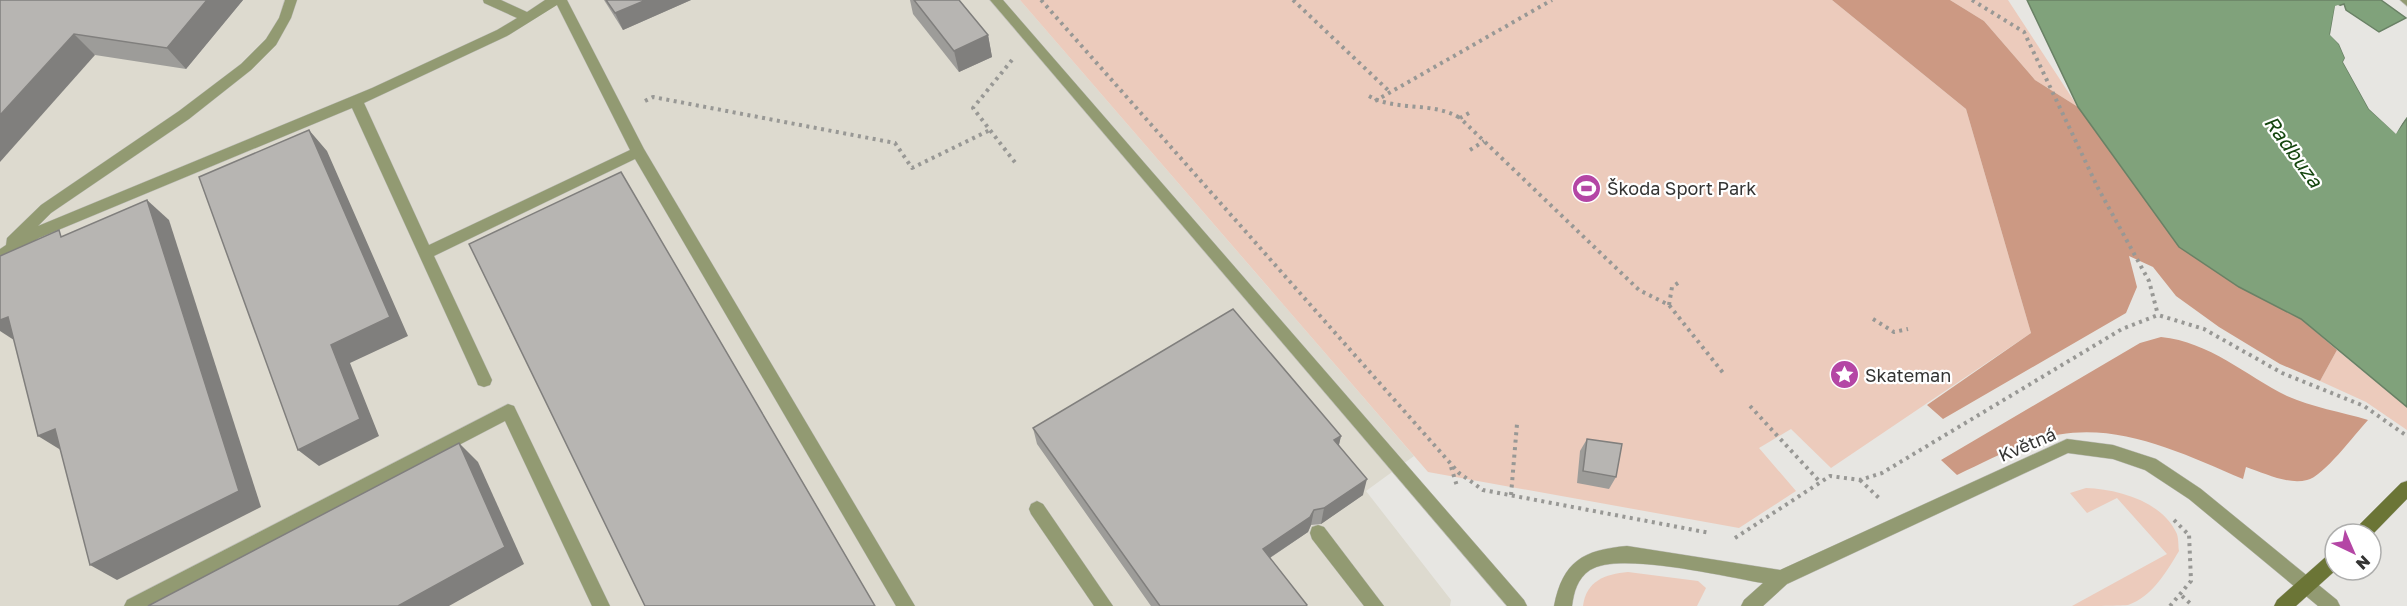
<svg xmlns="http://www.w3.org/2000/svg" width="2407" height="606" viewBox="0 0 2407 606" font-family="'Golos Text',sans-serif">
	<style>
		.built { fill: #dddacf }
		.green { fill: #eccbbc }
		.forest { fill: #cc9983 }
		.water { fill: #80a27b; stroke: #698165; stroke-width: 1.5 }
		.pier { fill: #e7e6e2 }
		.lines { fill: none; stroke-linecap: round; stroke-linejoin: round }
		.service-casing { stroke: #c3c2bf; stroke-width: 1 }
		.minor-casing { stroke: #c3c2bf; stroke-width: 1 }
		.secondary-casing { stroke: #c3c2bf; stroke-width: 1 }
		.path { stroke: #989895; stroke-width: 4; stroke-dasharray: 3 4.5; stroke-linecap: butt }
		.service { fill: #929a72; fill-rule: evenodd }
		.minor { fill: #929a72; fill-rule: evenodd }
		.secondary { fill: #6b7536; fill-rule: evenodd }
		.wall { fill: #9d9c99 }
		.shaded-wall { fill: #807f7d }
		.building { fill: #b7b5b2; stroke: #807f7d; stroke-width: 1.5 }
		.labels { text-anchor: middle; dominant-baseline: central; stroke-width: 4.5; stroke-linejoin: round; paint-order: stroke }
		.poi-label { font-size: 18px; fill: #343433; stroke: #fff; text-anchor: start }
		.street-label { font-size: 18px; fill: #343433; stroke: #fff }
		.water-label { font-size: 20px; font-style: italic; fill: #15460f; stroke: #fff }
	</style>
	<rect width="100%" height="100%" fill="#e7e6e2"/>
	<path class="built" d="M 0,0 L 1020,0 L 1414,456 L 1366,491 L 1451,600 L 1450,606 L 0,606 Z"/>
	<g class="green">
		<path d="M 1020,0 L 1832,0 L 1966,109 L 2031,333 L 1831,468 L 1791,429 L 1759,448 L 1796,491 L 1739,528 L 1428,472 Z"/>
		<path d="M 1950,0 L 2008,0 L 2078,107 L 2035,80 L 1984,21 Z"/>
		<path d="M 2337,350 L 2407,407 L 2407,430 L 2366,402 L 2320,381 Z"/>
		<path d="M 2086,488 C 2117,489 2161,501 2176,532 C 2179,537 2178,546 2179,551 C 2167,571 2152,597 2128,605 C 2117,606 2086,606 2072,606 L 2167,554 L 2117,498 L 2087,513 L 2070,493 Z"/>
		<path d="M 1628,572 L 1698,581 L 1706,588 L 1697,606 L 1583,606 C 1586,581 1605,574 1628,572 Z"/>
	</g>
	<g class="forest">
		<path d="M 1832,0 L 1950,0 L 1984,21 L 2035,80 L 2078,107 L 2179,247 L 2239,287 L 2301,319 L 2337,350 L 2320,381 L 2280,364 L 2219,327 L 2176,296 L 2153,267 L 2129,256 L 2137,287 L 2126,313 L 1943,419 L 1927,405 L 2031,333 L 1966,109 Z"/>
		<path d="M 2161,337 C 2210,342 2245,375 2287,396 C 2311,407 2342,412 2368,420 C 2355,434 2323,477 2307,480 C 2288,485 2264,473 2246,467 L 2243,479 C 2173,449 2103,414 2028,443 C 2003,452 1980,464 1957,475 L 1941,460 L 2140,343 Z"/>
	</g>
	<path class="water" d="M 2027,0 L 2381,0 L 2406,18 L 2379,32 L 2346,10 L 2344,4 L 2335,7 L 2330,34 L 2339,44 L 2345,58 L 2343,62 L 2369,109 L 2396,133 L 2407,118 L 2407,407 L 2301,319 L 2239,287 L 2179,247 L 2078,107 Z"/>
	<path class="pier" d="M 2338,5 L 2342,7 L 2338,8 L 2333,34 L 2341,42 L 2348,57 L 2346,62 L 2371,107 L 2396,130 L 2407,115 L 2396,134 L 2369,109 L 2343,62 L 2345,58 L 2339,44 L 2330,35 L 2335,6 Z"/>
	<g class="lines">
		<defs>
			<g id="service">
				<path d="M 285,0 L 297,0 L 291,18 L 276,45 L 251,70 L 189,119 L 51,213 L 38,226 L 372,88 L 497,30 L 517,18 L 484,3 L 483,0 L 501,0 L 527,12 L 545,0 L 567,0 L 644,149 L 915,606 L 896,606 L 635,159 L 434,256 L 492,380 L 490,385 L 484,387 L 478,385 L 476,380 L 352,108 L 39,238 L 0,263 L 0,249 L 6,245 L 7,238 L 41,205 L 179,111 L 241,64 L 266,39 L 279,18 ZM 557,5 L 630,150 L 429,245 L 364,103 L 507,36 Z"/>
				<path d="M 990,0 L 1003,0 L 1524,600 L 1527,606 L 1507,606 Z"/>
				<path d="M 508,404 L 514,406 L 610,606 L 592,606 L 505,421 L 150,606 L 124,606 L 127,600 Z"/>
				<path d="M 1037,501 L 1043,504 L 1113,606 L 1094,606 L 1031,514 L 1029,509 L 1031,504 Z"/>
				<path d="M 1318,525 L 1324,527 L 1384,606 L 1364,606 L 1312,539 L 1310,533 L 1312,527 Z"/>
			</g>
			<g id="minor">
				<path d="M 2400,0 L 2407,0 L 2407,6 Z"/>
				<path d="M 2067,439 L 2113,445 L 2156,459 L 2201,489 L 2337,600 L 2340,606 L 2318,606 L 2189,499 L 2145,470 L 2113,459 L 2068,453 L 1787,584 L 1763,606 L 1741,606 L 1744,600 L 1763,583 C 1726,577 1619,551 1590,570 C 1577,579 1574,592 1572,606 L 1554,606 C 1563,561 1583,550 1627,546 L 1780,570 Z"/>
			</g>
			<g id="secondary">
				<path d="M 2407,481 L 2407,499 L 2371,536 L 2371,534 L 2354,534 L 2356,528 L 2401,483 Z"/>
				<path d="M 2335,552 L 2336,570 L 2296,606 L 2274,606 L 2277,600 L 2329,554 Z"/>
			</g>
		</defs>
		<use href="#service" class="service-casing"/>
		<use href="#minor" class="minor-casing"/>
		<use href="#secondary" class="secondary-casing"/>
		<g class="path">
			<path d="M 1041,0 L 1459,473 L 1483,490 L 1710,533"/>
			<path d="M 1293,0 L 1390,92"/>
			<path d="M 1972,0 L 2024,32 L 2098,188 L 2149,281 L 2158,315"/>
			<path d="M 1012,60 L 973,108 L 1017,165"/>
			<path d="M 1369,96 C 1398,112 1432,101 1460,118"/>
			<path d="M 645,101 L 653,97 L 895,143 L 912,168 L 990,130"/>
			<path d="M 1375,101 L 1552,0"/>
			<path d="M 1469,113 L 1460,118 L 1639,290 L 1669,305 L 1724,374"/>
			<path d="M 1470,150 L 1484,141"/>
			<path d="M 1669,305 L 1672,287 L 1681,281"/>
			<path d="M 1873,319 L 1894,332 L 1908,329"/>
			<path d="M 1750,406 L 1820,482"/>
			<path d="M 1451,467 L 1457,486"/>
			<path d="M 1860,480 L 1880,499"/>
			<path d="M 1511,495 L 1517,424"/>
			<path d="M 2174,520 L 2188,534"/>
			<path d="M 1735,538 L 1830,476 L 1860,480 L 1882,473 L 2122,329 L 2158,315 L 2204,329 L 2282,373 L 2364,406 L 2407,436"/>
			<path d="M 2182,596 L 2193,606"/>
			<path d="M 2170,606 L 2191,581 L 2189,534"/>
		</g>
		<use href="#service" class="service"/>
		<use href="#minor" class="minor"/>
		<use href="#secondary" class="secondary"/>
	</g>
	<g class="wall">
		<path d="M 0,0 L 243,0 L 186,69 L 95,55 Z"/>
		<path d="M 604,0 L 691,0 L 623,30 Z"/>
		<path d="M 910,0 L 959,0 L 988,35 L 992,57 L 959,72 L 913,14 Z"/>
		<path d="M 1033,428 L 1341,436 L 1339,445 L 1363,495 L 1321,524 L 1311,525 L 1308,532 L 1270,558 L 1307,606 L 1151,606 L 1037,444 Z"/>
		<path d="M 1587,439 L 1616,477 L 1609,489 L 1577,483 L 1580,451 Z"/>
	</g>
	<g class="shaded-wall">
		<path d="M 207,0 L 243,0 L 186,69 L 167,48 Z"/>
		<path d="M 646,0 L 691,0 L 623,30 L 615,13 Z"/>
		<path d="M 74,34 L 95,55 L 0,162 L 0,115 Z"/>
		<path d="M 988,35 L 992,57 L 959,72 L 954,51 Z"/>
		<path d="M 309,130 L 327,151 L 408,336 L 350,363 L 379,436 L 319,466 L 298,450 L 331,345 Z"/>
		<path d="M 147,200 L 169,220 L 261,507 L 117,580 L 90,565 Z"/>
		<path d="M 8,317 L 17,342 L 0,331 L 0,320 Z"/>
		<path d="M 55,429 L 64,452 L 38,436 Z"/>
		<path d="M 1341,436 L 1337,452 L 1334,440 Z"/>
		<path d="M 459,443 L 478,462 L 524,564 L 449,606 L 398,606 Z"/>
		<path d="M 1367,479 L 1363,495 L 1321,524 L 1324,508 Z"/>
		<path d="M 1314,510 L 1311,525 L 1308,532 L 1262,563 L 1263,549 Z"/>
	</g>
	<g class="building">
		<path d="M 0,0 L 207,0 L 167,48 L 74,34 L 0,115 Z"/>
		<path d="M 606,0 L 646,0 L 615,13 Z"/>
		<path d="M 914,0 L 959,0 L 988,35 L 954,51 Z"/>
		<path d="M 309,130 L 390,317 L 331,345 L 360,419 L 298,450 L 199,177 Z"/>
		<path d="M 621,172 L 875,606 L 645,606 L 469,244 Z"/>
		<path d="M 147,200 L 239,491 L 90,565 L 55,429 L 38,436 L 8,317 L 0,320 L 0,256 L 59,230 L 61,237 Z"/>
		<path d="M 1233,309 L 1341,436 L 1334,440 L 1367,479 L 1324,508 L 1314,510 L 1310,517 L 1263,549 L 1307,605 L 1306,606 L 1160,606 L 1033,428 Z"/>
		<path d="M 1587,439 L 1622,444 L 1616,477 L 1583,471 Z"/>
		<path d="M 459,443 L 505,547 L 398,606 L 148,606 Z"/>
	</g>
	<defs>
		<symbol id="stadium-disc" viewBox="-11 -11 22 22"><circle r="9.5" fill="#b446a5" stroke="#fff"/><path d="M0-5a6.5 5 0 1 0 0 10a6.5 5 0 1 0 0-10ZM-3.5-1.8h7v3.6h-7Z" fill="#fff"/></symbol>
		<symbol id="sight-disc" viewBox="-11 -11 22 22"><circle r="9.5" fill="#b446a5" stroke="#fff"/><path d="M0-6L1.8-2.2L6-1.7L2.9 1.2L3.7 5.4L0 3.3L-3.7 5.4L-2.9 1.2L-6-1.7L-1.8-2.2Z" fill="#fff"/></symbol>
	</defs>
	<g fill-rule="evenodd">
		<use href="#stadium-disc" x="1570" y="172" width="33" height="33"/>
		<use href="#sight-disc" x="1828" y="358" width="33" height="33"/>
	</g>
	<g class="labels">
		<g class="poi-label">
			<text x="1607" y="188">Škoda Sport Park</text>
			<text x="1865" y="375">Skateman</text>
		</g>
		<g class="street-label">
			<text transform="translate(2027 444) rotate(-23)">Květná</text>
		</g>
		<g class="water-label">
			<text transform="translate(2294 151) rotate(54)">Radbuza</text>
		</g>
	</g>
	<g transform="translate(2353 552) rotate(136)"><circle r="28" fill="#ffffff" stroke="#aeaead" stroke-width="1.5"/>
	<path d="M0-4.5L10 22L0 15L-10 22Z" fill="#b446a5"/>
	<text y="-9" font-size="16" font-weight="bold" text-anchor="middle" fill="#343433">N</text>
	</g>
</svg>
